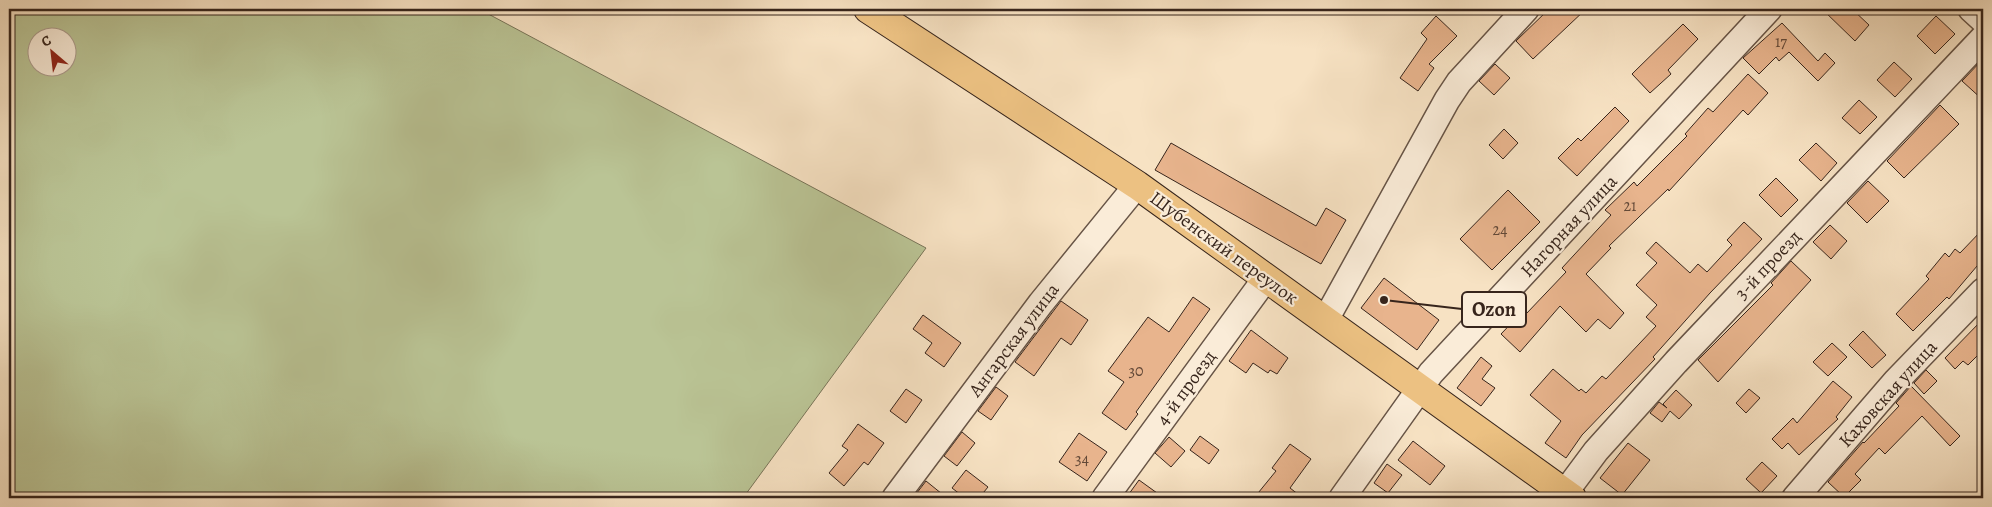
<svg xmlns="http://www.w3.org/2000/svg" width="1992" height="507" viewBox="0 0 1992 507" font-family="Alegreya,serif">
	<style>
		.green { fill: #bac495; stroke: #787458; fill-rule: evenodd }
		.building { fill: #e8b48d; stroke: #37251c }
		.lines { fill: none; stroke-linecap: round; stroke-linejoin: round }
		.minor-casing { stroke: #675446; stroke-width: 28 }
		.major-casing { stroke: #37251c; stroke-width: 30 }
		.minor { stroke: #faecd8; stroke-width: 25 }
		.major { stroke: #ecc182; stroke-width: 28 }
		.labels { text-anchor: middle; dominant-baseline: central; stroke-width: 4.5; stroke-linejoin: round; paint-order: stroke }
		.number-label { font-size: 16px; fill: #634938 }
		.street-label { font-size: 19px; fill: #37251c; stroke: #faecd8 }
		.leader { fill: none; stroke: #37251c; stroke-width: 2 }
		.callout-dot { fill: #37251c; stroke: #faecd8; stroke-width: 2 }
		.callout { fill: #faecd8; stroke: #37251c; stroke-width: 2 }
		.callout-label { font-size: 20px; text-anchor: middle; font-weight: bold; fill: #37251c }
	</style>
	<rect width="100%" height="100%" fill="#f7e2c3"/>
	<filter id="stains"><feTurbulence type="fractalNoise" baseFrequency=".004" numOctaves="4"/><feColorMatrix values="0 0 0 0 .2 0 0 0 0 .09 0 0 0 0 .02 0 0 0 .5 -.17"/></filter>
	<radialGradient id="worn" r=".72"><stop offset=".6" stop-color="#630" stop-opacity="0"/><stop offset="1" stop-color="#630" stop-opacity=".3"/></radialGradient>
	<path class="green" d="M 9,9 L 479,9 L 926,248 L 743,498 L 9,498 ZM 38,38 L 68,38 L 68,68 L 38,68 Z"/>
	<g class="building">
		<path d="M 1549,9 L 1586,9 L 1533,59 L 1516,41 Z"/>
		<path d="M 1822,9 L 1852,9 L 1869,25 L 1855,41 Z"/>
		<path d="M 1436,16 L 1457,36 L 1429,64 L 1434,68 L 1418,91 L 1400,78 L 1427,39 L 1421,33 Z"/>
		<path d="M 1936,16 L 1955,34 L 1935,54 L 1917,36 Z"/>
		<path d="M 1782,23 L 1818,61 L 1825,53 L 1835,63 L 1818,81 L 1789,52 L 1779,61 L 1776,57 L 1759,74 L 1743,58 Z"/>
		<path d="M 1683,24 L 1698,39 L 1668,70 L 1671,74 L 1650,93 L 1632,74 Z"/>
		<path d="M 1983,59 L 1983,100 L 1962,81 Z"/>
		<path d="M 1894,62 L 1912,79 L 1895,97 L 1877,80 Z"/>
		<path d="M 1495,64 L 1510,78 L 1494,95 L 1479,81 Z"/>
		<path d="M 1748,74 L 1768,93 L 1748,115 L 1743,110 L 1669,191 L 1668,189 L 1609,246 L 1611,248 L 1586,274 L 1624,313 L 1610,329 L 1598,319 L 1586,332 L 1560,306 L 1520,352 L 1501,334 L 1523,311 L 1526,314 L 1566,272 L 1562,268 L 1611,215 L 1605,210 L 1634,182 L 1637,186 L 1687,136 L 1685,134 L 1708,108 L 1713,112 Z"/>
		<path d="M 1859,100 L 1877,117 L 1860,134 L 1842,118 Z"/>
		<path d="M 1940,105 L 1959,124 L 1904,178 L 1887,161 Z"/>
		<path d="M 1615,107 L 1629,121 L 1577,176 L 1558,158 L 1578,138 L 1581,141 Z"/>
		<path d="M 1504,129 L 1518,143 L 1503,159 L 1489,145 Z"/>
		<path d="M 1171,143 L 1316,226 L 1326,208 L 1346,220 L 1321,264 L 1155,170 Z"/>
		<path d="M 1816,143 L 1837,163 L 1821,181 L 1799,160 Z"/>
		<path d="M 1776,178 L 1798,200 L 1781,217 L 1759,195 Z"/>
		<path d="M 1868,181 L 1889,201 L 1867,223 L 1847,203 Z"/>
		<path d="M 1508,190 L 1540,222 L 1492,270 L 1460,239 Z"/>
		<path d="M 1744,222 L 1762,239 L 1710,293 L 1653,357 L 1655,359 L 1582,435 L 1566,458 L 1545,443 L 1561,421 L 1530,395 L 1553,369 L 1579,391 L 1581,389 L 1586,393 L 1602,376 L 1606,379 L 1656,326 L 1646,317 L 1657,305 L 1636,285 L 1657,263 L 1646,253 L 1656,242 L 1690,273 L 1698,264 L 1707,272 L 1732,245 L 1727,240 Z"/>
		<path d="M 1830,225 L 1847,241 L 1831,259 L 1813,242 Z"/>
		<path d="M 1983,229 L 1983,259 L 1949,299 L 1947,297 L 1913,331 L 1896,314 L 1929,279 L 1926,276 L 1945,253 L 1949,257 L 1955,249 L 1960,253 Z"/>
		<path d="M 1791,261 L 1811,280 L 1718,382 L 1698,360 L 1773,285 L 1771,283 Z"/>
		<path d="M 1384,278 L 1439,320 L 1417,350 L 1361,308 Z"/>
		<path d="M 1193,297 L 1210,309 L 1136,412 L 1138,414 L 1126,430 L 1102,413 L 1124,382 L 1108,371 L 1148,317 L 1169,332 Z"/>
		<path d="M 1061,301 L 1088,320 L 1071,345 L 1061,338 L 1034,376 L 1015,362 Z"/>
		<path d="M 923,315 L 961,343 L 944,367 L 925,353 L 932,343 L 913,329 Z"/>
		<path d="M 1983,319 L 1983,350 L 1968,365 L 1963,361 L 1955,369 L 1945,358 Z"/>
		<path d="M 1251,330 L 1288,358 L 1277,374 L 1270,370 L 1268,373 L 1253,363 L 1246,373 L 1229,361 Z"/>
		<path d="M 1863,331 L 1886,355 L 1872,368 L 1849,345 Z"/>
		<path d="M 1832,343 L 1847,357 L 1828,376 L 1813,362 Z"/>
		<path d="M 1481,357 L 1492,366 L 1482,379 L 1495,388 L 1481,406 L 1457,388 Z"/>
		<path d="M 1926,370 L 1937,381 L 1924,394 L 1914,383 Z"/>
		<path d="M 1833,381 L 1852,397 L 1836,417 L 1838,419 L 1799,455 L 1788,443 L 1782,449 L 1772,439 L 1793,418 L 1797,423 Z"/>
		<path d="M 1911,386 L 1960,436 L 1950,446 L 1922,416 L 1885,454 L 1879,448 L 1855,474 L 1861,480 L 1844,497 L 1828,482 L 1863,442 L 1864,443 L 1899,406 L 1896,403 Z"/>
		<path d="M 996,387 L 1008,396 L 991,420 L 978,411 Z"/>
		<path d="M 906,389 L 922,400 L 906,423 L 890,411 Z"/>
		<path d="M 1749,389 L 1760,398 L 1746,413 L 1736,403 Z"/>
		<path d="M 1676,390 L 1692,405 L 1679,419 L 1670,411 L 1662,422 L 1650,413 L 1659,402 L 1667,408 L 1663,404 Z"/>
		<path d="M 858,424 L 884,443 L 868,465 L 864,462 L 844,486 L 829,473 L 848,450 L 842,446 Z"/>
		<path d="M 962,432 L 975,443 L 957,466 L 944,456 Z"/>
		<path d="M 1079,433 L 1107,452 L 1087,481 L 1059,462 Z"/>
		<path d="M 1200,436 L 1219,450 L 1209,464 L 1190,450 Z"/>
		<path d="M 1169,437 L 1185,451 L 1171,467 L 1155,453 Z"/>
		<path d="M 1413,441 L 1445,466 L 1430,485 L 1398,460 Z"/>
		<path d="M 1628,443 L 1650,460 L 1622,495 L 1600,478 Z"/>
		<path d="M 1290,444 L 1311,459 L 1290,488 L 1303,498 L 1254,498 L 1276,471 L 1272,468 Z"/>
		<path d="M 1762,462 L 1777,476 L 1761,493 L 1746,479 Z"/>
		<path d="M 1387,464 L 1402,475 L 1388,493 L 1374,483 Z"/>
		<path d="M 966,470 L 988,487 L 979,498 L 965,498 L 952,488 Z"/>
		<path d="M 1139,480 L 1164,498 L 1126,498 Z"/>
		<path d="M 926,481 L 947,498 L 913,498 Z"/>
	</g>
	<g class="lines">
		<defs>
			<g id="minor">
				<path d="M 1971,9 L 1983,20"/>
				<path d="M 1325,321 L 1447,100 L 1459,82 L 1526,9"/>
				<path d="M 895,498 L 1041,303 L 1137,185"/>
				<path d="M 1105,498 L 1266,278"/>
				<path d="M 1342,498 L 1431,373 L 1769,9"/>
				<path d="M 1561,498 L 1596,451 L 1676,362 L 1983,38"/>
				<path d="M 1795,498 L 1896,381 L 1983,291"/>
			</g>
			<path id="major" d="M 868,9 L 1137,185 L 1572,498"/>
		</defs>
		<use href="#minor" class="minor-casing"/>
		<use href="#major" class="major-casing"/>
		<use href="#minor" class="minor"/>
		<use href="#major" class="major"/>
	</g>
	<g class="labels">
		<g class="number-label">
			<text x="1781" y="42">17</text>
			<text x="1630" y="206">21</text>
			<text x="1500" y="230">24</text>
			<text x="1136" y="371">30</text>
			<text x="1082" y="459">34</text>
		</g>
		<g class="street-label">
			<text transform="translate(1569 226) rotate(-47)">Нагорная улица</text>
			<text transform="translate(1224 248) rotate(36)">Шубенский переулок</text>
			<text transform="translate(1768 265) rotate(-47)">3-й проезд</text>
			<text transform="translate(1014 340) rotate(-53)">Ангарская улица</text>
			<text transform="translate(1186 388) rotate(-54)">4-й проезд</text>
			<text transform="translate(1888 394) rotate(-48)">Каховская улица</text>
		</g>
	</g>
	<path class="leader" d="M1384 300L1462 309"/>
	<circle class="callout-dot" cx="1384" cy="300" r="5"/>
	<rect class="callout" x="1462" y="292" width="64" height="35" rx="5"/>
	<g class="callout-label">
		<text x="1494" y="316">Ozon</text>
	</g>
	<rect width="1992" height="507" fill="none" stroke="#f7e2c3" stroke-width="30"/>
	<rect x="10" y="10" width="1972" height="487" fill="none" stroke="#37251c" stroke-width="2.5"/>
	<rect x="15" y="15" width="1962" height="477" fill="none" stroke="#37251c"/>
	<g transform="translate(52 52) rotate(332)"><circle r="24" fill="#faecd8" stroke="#ac9c8d"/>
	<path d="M0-4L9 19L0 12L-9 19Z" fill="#8f2418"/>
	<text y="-8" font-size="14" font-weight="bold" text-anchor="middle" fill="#37251c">С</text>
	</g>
	<rect width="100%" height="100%" filter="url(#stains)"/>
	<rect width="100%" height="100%" fill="url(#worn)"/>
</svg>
